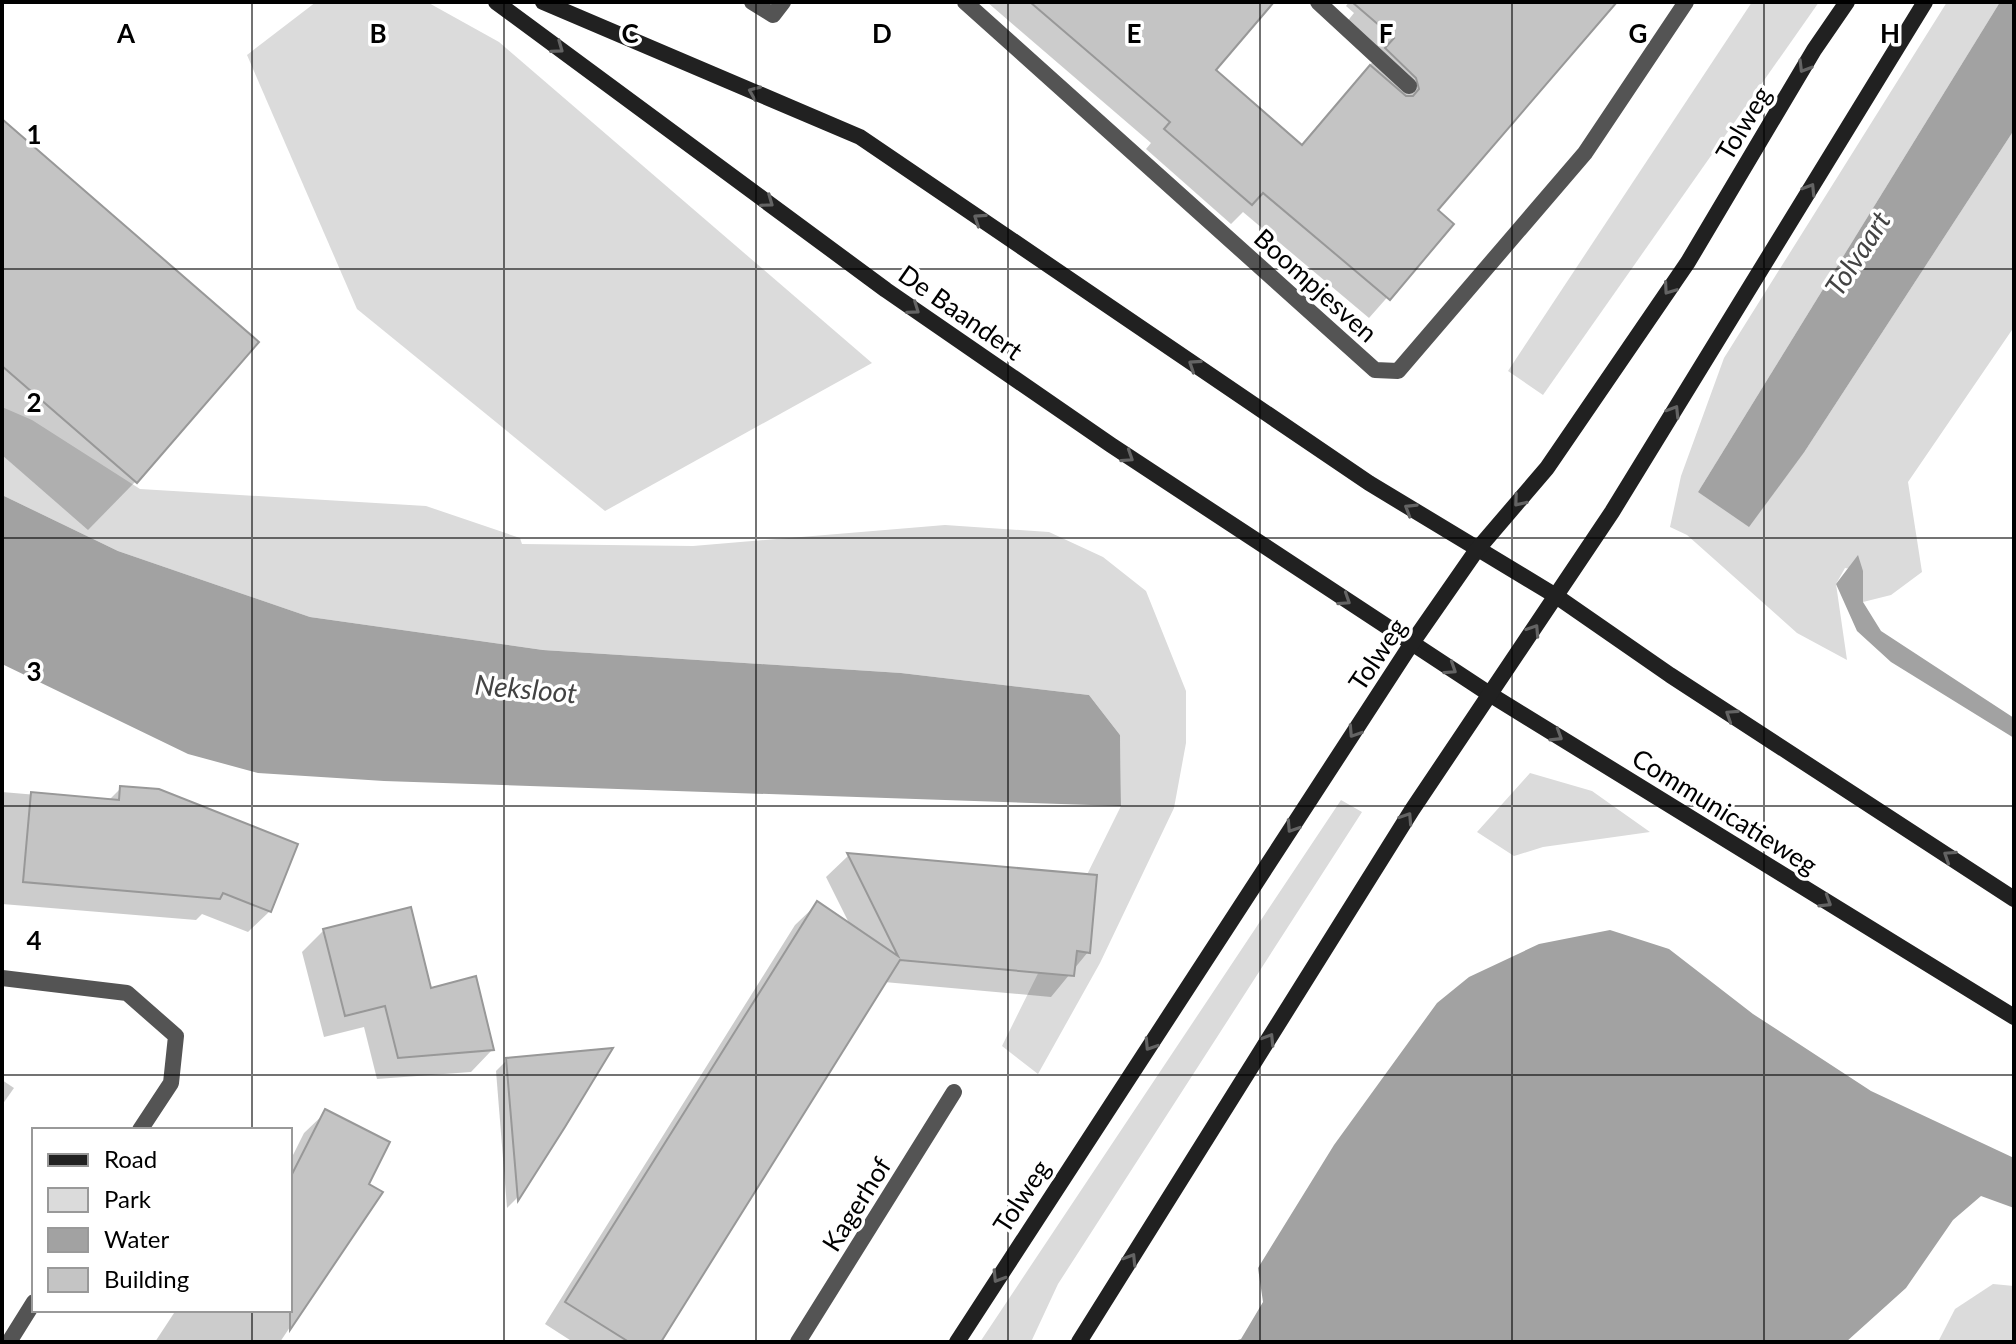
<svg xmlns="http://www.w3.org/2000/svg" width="2016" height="1344" viewBox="0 0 2016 1344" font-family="Lato,sans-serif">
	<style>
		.green { fill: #dbdbdb }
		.water { fill: #a2a2a2 }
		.shadow { fill: #0003 }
		.building { fill: #c4c4c4; stroke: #989898; stroke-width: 2 }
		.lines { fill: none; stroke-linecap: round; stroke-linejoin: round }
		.street { stroke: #545454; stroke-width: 16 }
		.secondary { stroke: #212121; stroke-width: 16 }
		.oneway { stroke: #646464 }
		.grid { fill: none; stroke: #000; stroke-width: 2; stroke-opacity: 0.55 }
		.labels { text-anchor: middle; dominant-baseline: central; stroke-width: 7; stroke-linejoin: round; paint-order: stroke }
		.street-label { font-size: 26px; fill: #000; stroke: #fff }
		.water-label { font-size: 28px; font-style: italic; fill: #434343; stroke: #fff }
		.grid-label { font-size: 26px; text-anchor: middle; font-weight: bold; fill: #000; stroke: #fff; stroke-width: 7; stroke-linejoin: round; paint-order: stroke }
	</style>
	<rect width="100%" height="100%" fill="#fff"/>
	<g class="green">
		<path d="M 316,2 L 427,2 L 499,42 L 872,363 L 605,511 L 357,309 L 247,55 Z"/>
		<path d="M 1752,2 L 1819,2 L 1543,395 L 1508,371 Z"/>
		<path d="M 1947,2 L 2000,2 L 1698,492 L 1805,451 L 2014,130 L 2014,327 L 1908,482 L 1922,572 L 1891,595 L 1863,602 L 1863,571 L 1845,568 L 1836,584 L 1847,660 L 1797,633 L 1687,535 L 1670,527 L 1681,476 L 1724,358 Z"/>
		<path d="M 2,407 L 32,420 L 140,489 L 426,506 L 520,538 L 522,544 L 693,546 L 945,525 L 1049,532 L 1103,557 L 1146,591 L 1186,691 L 1186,743 L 1174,808 L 1100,963 L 1038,1074 L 1002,1046 L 1121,806 L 1120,735 L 1089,695 L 901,673 L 543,650 L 310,617 L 118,551 L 2,495 Z"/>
		<path d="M 1530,773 L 1592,791 L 1650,832 L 1543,847 L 1514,856 L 1477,832 Z"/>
		<path d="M 1341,800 L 1362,812 L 1058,1284 L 1031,1342 L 980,1342 Z"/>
		<path d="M 1993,1284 L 2014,1286 L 2014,1342 L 1938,1342 L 1955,1309 Z"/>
	</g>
	<g class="water">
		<path d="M 2000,2 L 2014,2 L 2014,130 L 1805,451 L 1749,527 L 1698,492 Z"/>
		<path d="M 2,495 L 118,551 L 310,617 L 543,650 L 901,673 L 1089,695 L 1120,735 L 1121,806 L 384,781 L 258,773 L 188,754 L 2,664 Z"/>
		<path d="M 1858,555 L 1863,571 L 1863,602 L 1881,631 L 2014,718 L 2014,738 L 1891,662 L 1857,631 L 1836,584 Z"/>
		<path d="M 1610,930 L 1669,949 L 1753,1014 L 1871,1091 L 2014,1158 L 2014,1208 L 1981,1196 L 1953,1220 L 1906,1288 L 1846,1342 L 1231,1342 L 1241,1339 L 1263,1302 L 1258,1268 L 1334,1145 L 1437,1003 L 1469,977 L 1539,944 Z"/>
	</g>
	<g class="shadow">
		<path d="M 987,2 L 1236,2 L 1213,71 L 1300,146 L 1376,58 L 1341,29 L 1354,13 L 1346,6 L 1349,2 L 1615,2 L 1435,210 L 1452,224 L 1369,318 L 1243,212 L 1231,224 L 1146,149 L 1151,143 Z"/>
		<path d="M 2,122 L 256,342 L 135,482 L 88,530 L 2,455 Z"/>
		<path d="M 121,788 L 270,911 L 248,932 L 202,914 L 196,920 L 2,904 L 2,792 L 108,801 Z"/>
		<path d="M 848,856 L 1095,877 L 1088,952 L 1051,997 L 884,982 L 658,1342 L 573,1342 L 545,1324 L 795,925 L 817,904 L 851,927 L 826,877 Z"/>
		<path d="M 324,930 L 430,990 L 492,1050 L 471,1072 L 377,1079 L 364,1027 L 324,1037 L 302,952 Z"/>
		<path d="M 609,1051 L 516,1199 L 507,1208 L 496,1071 L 507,1060 Z"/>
		<path d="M 2,1080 L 14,1088 L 2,1105 Z"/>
		<path d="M 326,1112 L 366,1185 L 380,1193 L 280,1342 L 155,1342 L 176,1310 L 290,1310 L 290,1161 L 304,1133 Z"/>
	</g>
	<g class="building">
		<path d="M 1030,2 L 1274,2 L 1216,70 L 1302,145 L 1370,65 L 1406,96 L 1413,96 L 1419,89 L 1416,78 L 1385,48 L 1394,38 L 1352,2 L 1617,2 L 1438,210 L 1454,224 L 1390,300 L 1263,193 L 1252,205 L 1164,129 L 1170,122 Z"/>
		<path d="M 2,119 L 259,342 L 137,483 L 2,366 Z"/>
		<path d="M 120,786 L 159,789 L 298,844 L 271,912 L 223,893 L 220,899 L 23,882 L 31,792 L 119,800 Z"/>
		<path d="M 847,853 L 1097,875 L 1090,953 L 1077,951 L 1074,976 L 900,960 L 661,1342 L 629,1342 L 565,1302 L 817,901 L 898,956 Z"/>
		<path d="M 411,907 L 431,988 L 476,976 L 494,1050 L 398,1058 L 385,1006 L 345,1016 L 323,929 Z"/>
		<path d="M 613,1048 L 565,1127 L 518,1201 L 506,1058 Z"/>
		<path d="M 325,1109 L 390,1142 L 369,1184 L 383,1192 L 290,1330 L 290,1178 Z"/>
	</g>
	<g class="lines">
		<g class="street">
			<path d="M 752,2 L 773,15 L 783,2"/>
			<path d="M 965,2 L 1375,370 L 1398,371 L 1585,153 L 1686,2"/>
			<path d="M 1318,2 L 1409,86"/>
			<path d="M 2,978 L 127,993 L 176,1036 L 171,1083 L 140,1130"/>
			<path d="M 9,1342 L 34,1302"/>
			<path d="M 798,1342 L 954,1092"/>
		</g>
		<g class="secondary">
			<path d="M 496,2 L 886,290 L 1111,445 L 1491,695 L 2014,1017"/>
			<path d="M 543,2 L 860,137 L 1369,483 L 1556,596 L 1670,675 L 2014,899"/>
			<path d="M 957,1342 L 1412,643 L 1476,551 L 1547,468 L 1688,262 L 1814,50 L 1847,2"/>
			<path d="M 1079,1342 L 1412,810 L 1612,512 L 1925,2"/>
		</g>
	</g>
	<defs><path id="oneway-chevron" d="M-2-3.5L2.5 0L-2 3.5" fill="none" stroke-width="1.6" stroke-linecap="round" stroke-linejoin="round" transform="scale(2)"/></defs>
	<g class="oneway">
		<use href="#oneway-chevron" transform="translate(558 48) rotate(36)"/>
		<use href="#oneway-chevron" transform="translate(1804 67) rotate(121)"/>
		<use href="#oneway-chevron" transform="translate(754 92) rotate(-157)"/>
		<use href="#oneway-chevron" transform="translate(1810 189) rotate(-58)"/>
		<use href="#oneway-chevron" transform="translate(768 202) rotate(36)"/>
		<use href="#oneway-chevron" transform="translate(979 219) rotate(-146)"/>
		<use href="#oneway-chevron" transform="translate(1669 289) rotate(125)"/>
		<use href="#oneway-chevron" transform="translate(914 309) rotate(35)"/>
		<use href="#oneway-chevron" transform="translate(1194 365) rotate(-146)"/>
		<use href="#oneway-chevron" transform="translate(1674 411) rotate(-58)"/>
		<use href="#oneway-chevron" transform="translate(1128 457) rotate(33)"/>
		<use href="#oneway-chevron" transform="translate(1519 501) rotate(130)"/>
		<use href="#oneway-chevron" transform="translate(1410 509) rotate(-148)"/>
		<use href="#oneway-chevron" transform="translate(1345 600) rotate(33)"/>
		<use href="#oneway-chevron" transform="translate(1534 630) rotate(-57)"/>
		<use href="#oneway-chevron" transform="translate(1451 669) rotate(33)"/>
		<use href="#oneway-chevron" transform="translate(1731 715) rotate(-147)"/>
		<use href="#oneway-chevron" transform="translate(1354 732) rotate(123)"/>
		<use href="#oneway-chevron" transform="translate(1557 736) rotate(32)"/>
		<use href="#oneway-chevron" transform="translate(1407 818) rotate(-57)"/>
		<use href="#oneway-chevron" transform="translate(1292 827) rotate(123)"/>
		<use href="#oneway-chevron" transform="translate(1949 856) rotate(-147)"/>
		<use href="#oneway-chevron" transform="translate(1826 902) rotate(32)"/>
		<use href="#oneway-chevron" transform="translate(1269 1039) rotate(-58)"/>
		<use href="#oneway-chevron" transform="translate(1150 1045) rotate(123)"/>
		<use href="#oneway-chevron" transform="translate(1131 1259) rotate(-58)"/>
		<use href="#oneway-chevron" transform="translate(998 1277) rotate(122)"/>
	</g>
	<path class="grid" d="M 252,2 L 252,1130M 504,2 L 504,1342M 756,2 L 756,1342M 1008,2 L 1008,1342M 1260,2 L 1260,1342M 1512,2 L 1512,1342M 1764,2 L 1764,1342M 2,269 L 2014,269M 2,538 L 2014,538M 2,806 L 2014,806M 2,1075 L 2014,1075M 252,1310 L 252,1342"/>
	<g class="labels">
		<g class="street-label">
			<text transform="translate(1743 123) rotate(-59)">Tolweg</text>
			<text transform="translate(1316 285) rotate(42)">Boompjesven</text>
			<text transform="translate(961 312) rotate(35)">De Baandert</text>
			<text transform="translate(1377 654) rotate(-56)">Tolweg</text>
			<text transform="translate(1725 811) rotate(32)">Communicatieweg</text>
			<text transform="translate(1021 1196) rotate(-57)">Tolweg</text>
			<text transform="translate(856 1204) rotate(-58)">Kagerhof</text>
		</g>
		<g class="water-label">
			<text transform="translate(1857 253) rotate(-57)">Tolvaart</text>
			<text transform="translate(526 688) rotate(5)">Neksloot</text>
		</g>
	</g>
	<g class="grid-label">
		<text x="126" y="43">A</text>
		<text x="378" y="43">B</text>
		<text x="630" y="43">C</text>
		<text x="882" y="43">D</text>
		<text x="1134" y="43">E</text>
		<text x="1386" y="43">F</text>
		<text x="1638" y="43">G</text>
		<text x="1890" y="43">H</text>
		<text x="34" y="144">1</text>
		<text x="34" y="412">2</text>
		<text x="34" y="681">3</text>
		<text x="34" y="950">4</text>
	</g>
	<rect width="2016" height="1344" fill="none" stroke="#000000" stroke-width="8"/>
	<rect x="32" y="1128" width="260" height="184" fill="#ffffff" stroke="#999999" stroke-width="2"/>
	<rect x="48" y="1154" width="40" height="12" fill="#212121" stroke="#999999" stroke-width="2"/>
	<text x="104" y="1168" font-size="24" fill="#000000">Road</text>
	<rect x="48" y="1188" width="40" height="24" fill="#dbdbdb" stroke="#999999" stroke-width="2"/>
	<text x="104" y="1208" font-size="24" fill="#000000">Park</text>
	<rect x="48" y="1228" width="40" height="24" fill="#a2a2a2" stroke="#999999" stroke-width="2"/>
	<text x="104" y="1248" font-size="24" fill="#000000">Water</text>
	<rect x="48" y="1268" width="40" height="24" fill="#c4c4c4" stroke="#999999" stroke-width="2"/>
	<text x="104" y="1288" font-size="24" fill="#000000">Building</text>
</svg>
